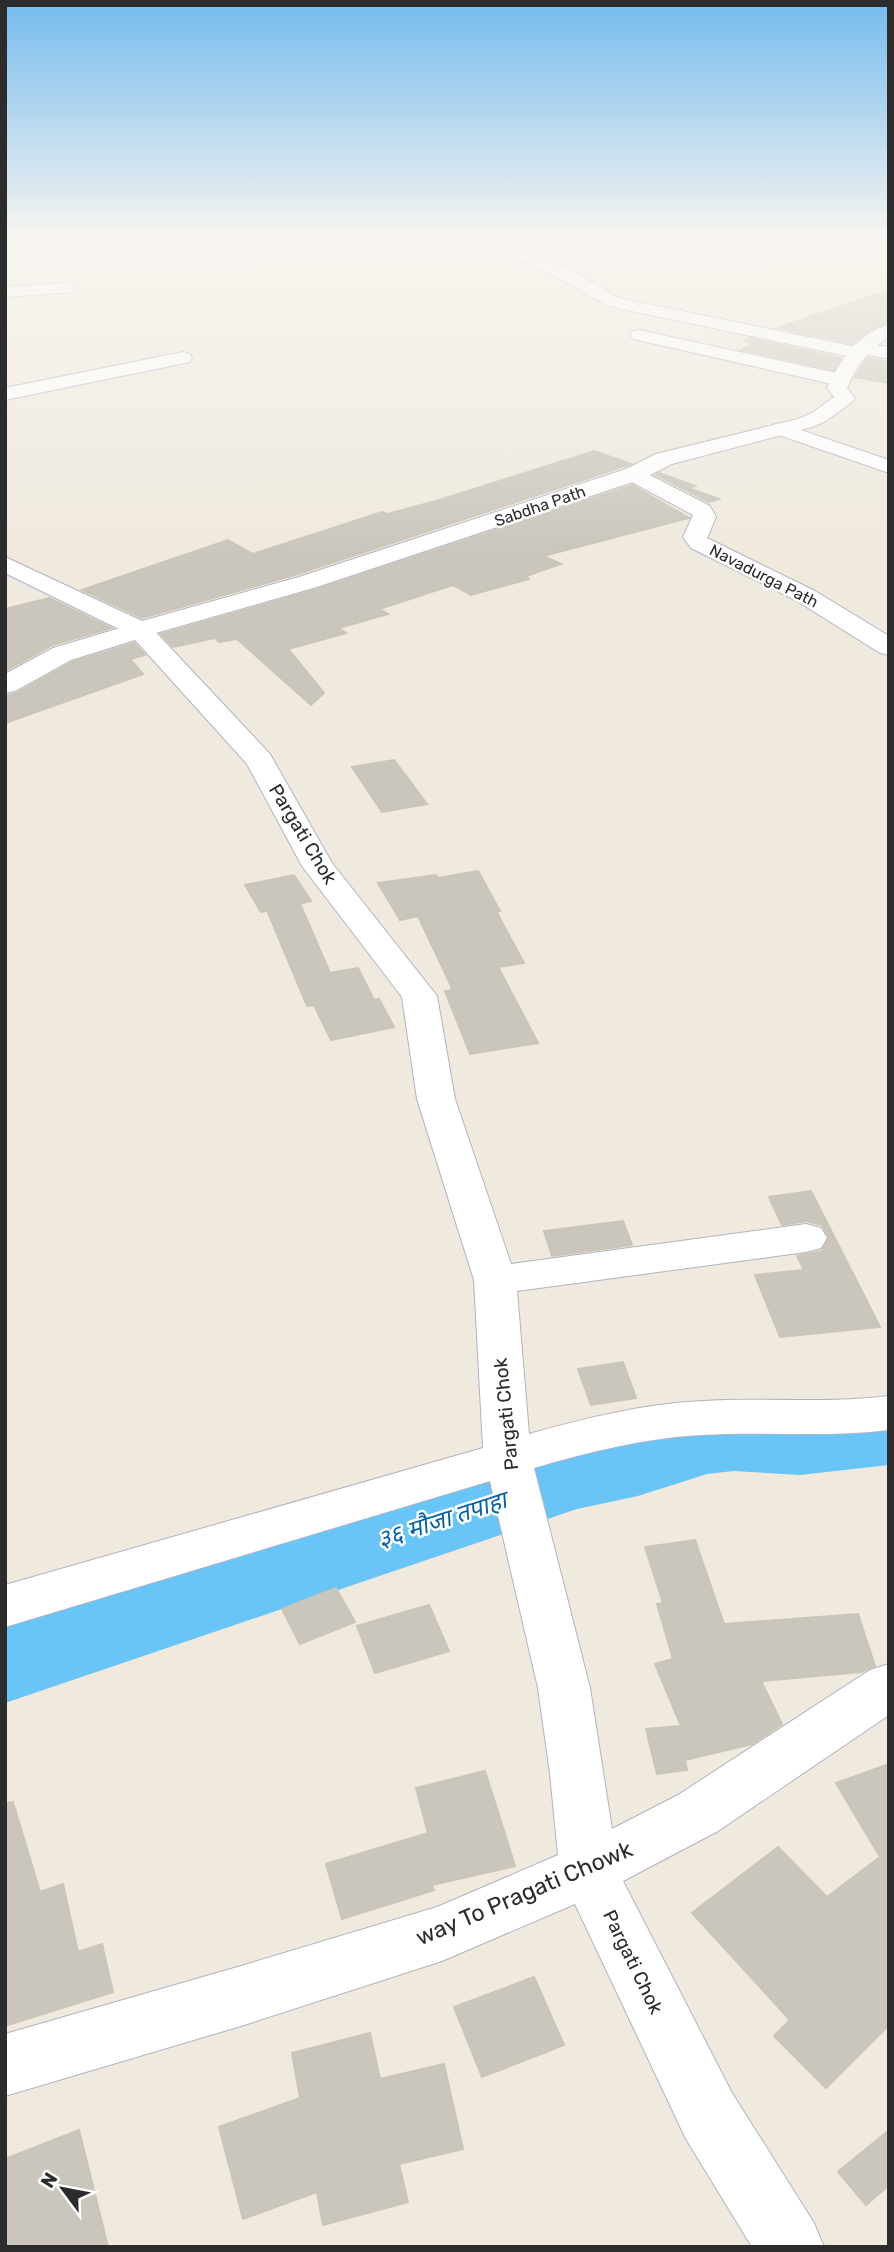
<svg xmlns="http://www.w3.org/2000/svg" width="894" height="2252" viewBox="0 0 894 2252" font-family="Rubik,'Noto Sans Devanagari',sans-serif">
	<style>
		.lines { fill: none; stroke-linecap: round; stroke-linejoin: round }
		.river { fill: #69c5f8; fill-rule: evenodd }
		.building { fill: #cac6bd; stroke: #cbc5b7; stroke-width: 2 }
		.street-casing { stroke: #b2b3c1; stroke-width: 2 }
		.secondary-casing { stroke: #b2b3c1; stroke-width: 2 }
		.street { fill: #fff; fill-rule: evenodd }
		.secondary { fill: #fff; fill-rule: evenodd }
		.labels { text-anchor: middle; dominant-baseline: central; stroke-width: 5; stroke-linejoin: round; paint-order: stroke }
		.far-street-label { font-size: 16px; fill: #2c2c2c; stroke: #fff }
		.street-label { font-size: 19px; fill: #2c2c2c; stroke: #fff }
		.near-street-label { font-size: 23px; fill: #2c2c2c; stroke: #fff }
		.near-water-label { font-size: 24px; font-style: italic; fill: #0361aa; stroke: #fff }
	</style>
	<rect width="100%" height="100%" fill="#efe9de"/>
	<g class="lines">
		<path class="river" d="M 889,1403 L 889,1465 L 800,1475 L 733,1471 L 707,1474 L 638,1496 L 577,1509 L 5,1703 L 5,1623 L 572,1444 L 638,1432 L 704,1411 L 733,1409 L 800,1411 Z"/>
	</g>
	<g class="building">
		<path d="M 889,290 L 889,323 L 867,332 L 852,343 L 777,328 Z"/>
		<path d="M 749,338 L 841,358 L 834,370 L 741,350 L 754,343 L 744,341 Z"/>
		<path d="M 868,358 L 889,362 L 889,383 L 855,377 Z"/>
		<path d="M 594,451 L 631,464 L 298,574 L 142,618 L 82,590 L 228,540 L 253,554 L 382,512 L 387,514 L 436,501 Z"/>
		<path d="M 659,473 L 695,486 L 688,488 L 719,499 L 709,502 L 656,475 Z"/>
		<path d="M 632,485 L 689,518 L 543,556 L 561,564 L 526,576 L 529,579 L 471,595 L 453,585 L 379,609 L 388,614 L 339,628 L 346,633 L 288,649 L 324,693 L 311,705 L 237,639 L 219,642 L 215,638 L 173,647 L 161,634 L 318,589 Z"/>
		<path d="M 49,598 L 111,628 L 52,645 L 5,671 L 5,609 Z"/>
		<path d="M 134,643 L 145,655 L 130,659 L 143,674 L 5,723 L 5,696 L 16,693 L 72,662 Z"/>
		<path d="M 394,760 L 427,804 L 382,812 L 352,767 Z"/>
		<path d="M 478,871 L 500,911 L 496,911 L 524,963 L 498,967 L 538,1043 L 470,1054 L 445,991 L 453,990 L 418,916 L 400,920 L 378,883 L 436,875 L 438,878 Z"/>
		<path d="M 294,875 L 311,901 L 300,904 L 330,973 L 358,968 L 374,1000 L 379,999 L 394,1027 L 331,1040 L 314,1005 L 307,1006 L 267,910 L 261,912 L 245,885 Z"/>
		<path d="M 811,1191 L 880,1327 L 780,1337 L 755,1275 L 804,1270 L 797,1256 L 822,1251 L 829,1237 L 822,1225 L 807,1221 L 782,1225 L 769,1197 Z"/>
		<path d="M 623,1221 L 632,1245 L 552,1256 L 544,1231 Z"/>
		<path d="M 623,1362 L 636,1398 L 591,1405 L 578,1369 Z"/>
		<path d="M 695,1540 L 724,1624 L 858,1614 L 875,1666 L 861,1672 L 761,1681 L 782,1724 L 752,1744 L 685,1760 L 687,1770 L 657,1774 L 646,1729 L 681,1726 L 655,1664 L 673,1659 L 657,1604 L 663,1603 L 645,1547 Z"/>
		<path d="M 336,1588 L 355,1622 L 300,1644 L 282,1609 Z"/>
		<path d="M 429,1605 L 449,1651 L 375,1673 L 357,1626 Z"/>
		<path d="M 889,1764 L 889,2025 L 826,2088 L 774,2036 L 790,2020 L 692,1913 L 778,1847 L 827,1897 L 880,1857 L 836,1783 Z"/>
		<path d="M 485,1771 L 515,1866 L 432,1885 L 434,1890 L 342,1919 L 326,1864 L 428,1833 L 416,1788 Z"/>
		<path d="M 13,1802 L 40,1892 L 63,1884 L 78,1952 L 102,1944 L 113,1992 L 5,2026 L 5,1803 Z"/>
		<path d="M 534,1977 L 564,2045 L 482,2077 L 454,2007 Z"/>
		<path d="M 370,2033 L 380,2079 L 444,2064 L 463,2149 L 399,2164 L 408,2202 L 323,2225 L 317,2192 L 243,2219 L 219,2127 L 300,2098 L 292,2053 Z"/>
		<path d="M 79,2130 L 108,2247 L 5,2247 L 5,2159 Z"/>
		<path d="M 889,2130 L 889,2185 L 866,2205 L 838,2172 Z"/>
	</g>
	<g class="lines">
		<defs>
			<g id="street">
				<path d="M 475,239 L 496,239 L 572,271 L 619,298 L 852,346 L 860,342 L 889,347 L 889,359 L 864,354 L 856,358 L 608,306 L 560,279 Z"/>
				<path d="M 67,283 L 76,288 L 73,292 L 5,297 L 5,287 Z"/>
				<path d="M 639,330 L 841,374 L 851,380 L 841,386 L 633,339 L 630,335 L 633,331 Z"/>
				<path d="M 183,352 L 190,354 L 192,358 L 190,362 L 5,400 L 5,388 Z"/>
				<path d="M 780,423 L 889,460 L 889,473 L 773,433 L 770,429 L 773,425 Z"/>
				<path d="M 634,467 L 710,506 L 716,517 L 707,538 L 815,591 L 889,636 L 889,655 L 880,653 L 797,601 L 691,548 L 683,537 L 693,515 L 626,479 L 623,474 L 626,469 Z"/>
				<path d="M 140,622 L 149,625 L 270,754 L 332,863 L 437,996 L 455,1099 L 511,1264 L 806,1224 L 821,1228 L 827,1238 L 821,1248 L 806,1252 L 517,1291 L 529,1434 C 586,1418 642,1404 702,1401 C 764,1397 826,1404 889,1396 L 889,1430 C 826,1438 764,1431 701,1435 C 644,1438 589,1452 534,1468 L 590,1688 L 612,1829 L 678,1795 L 870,1670 L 889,1664 L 889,1715 L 718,1831 L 623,1881 L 732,2093 L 814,2223 L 824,2247 L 752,2247 L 686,2139 L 575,1904 L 442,1961 L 241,2026 L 5,2096 L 5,2034 L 241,1966 L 437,1907 L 558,1855 L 550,1773 L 538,1688 L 490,1481 L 5,1627 L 5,1585 L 483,1448 L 474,1280 L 417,1099 L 402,997 L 302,866 L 247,764 L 135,640 L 71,660 L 15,691 L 5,693 L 5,674 L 53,648 Z"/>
			</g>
			<path id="secondary" d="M 889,325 L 889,337 C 868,349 857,366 847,388 L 855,398 L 852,402 L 826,421 L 812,427 L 672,464 L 642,479 L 317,587 L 149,635 L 140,638 L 131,635 L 5,573 L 5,557 L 142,621 L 299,577 L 626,469 L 656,454 L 798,419 L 812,413 L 834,397 L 827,388 C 840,361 858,332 889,325 Z"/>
		</defs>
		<use href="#street" class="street-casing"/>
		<use href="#secondary" class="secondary-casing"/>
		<use href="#street" class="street"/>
		<use href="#secondary" class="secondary"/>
	</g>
	<linearGradient id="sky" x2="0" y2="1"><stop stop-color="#75bbee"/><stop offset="0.43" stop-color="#f8f5f0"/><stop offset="1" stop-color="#f8f5f0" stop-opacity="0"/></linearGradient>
	<rect width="894" height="554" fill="url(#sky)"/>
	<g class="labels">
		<g class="far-street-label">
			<text transform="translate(540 506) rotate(-19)">Sabdha Path</text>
			<text transform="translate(764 576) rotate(27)">Navadurga Path</text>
		</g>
		<g class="street-label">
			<text transform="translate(303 834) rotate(59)">Pargati Chok</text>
			<text transform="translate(506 1414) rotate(-96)">Pargati Chok</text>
			<text transform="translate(633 1962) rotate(64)">Pargati Chok</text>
		</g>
		<g class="near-street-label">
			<text transform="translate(524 1893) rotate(-23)">way To Pragati Chowk</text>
		</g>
		<g class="near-water-label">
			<text transform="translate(442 1520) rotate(-18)">३६ मौजा तपाहा</text>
		</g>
	</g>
	<rect width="894" height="2252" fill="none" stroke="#2c2c2c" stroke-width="14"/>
	<g transform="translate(63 2189) rotate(302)" stroke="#ffffff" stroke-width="5" paint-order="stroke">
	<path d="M0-5L12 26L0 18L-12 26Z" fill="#2c2c2c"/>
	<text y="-10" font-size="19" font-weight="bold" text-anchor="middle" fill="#2c2c2c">N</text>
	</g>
</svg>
